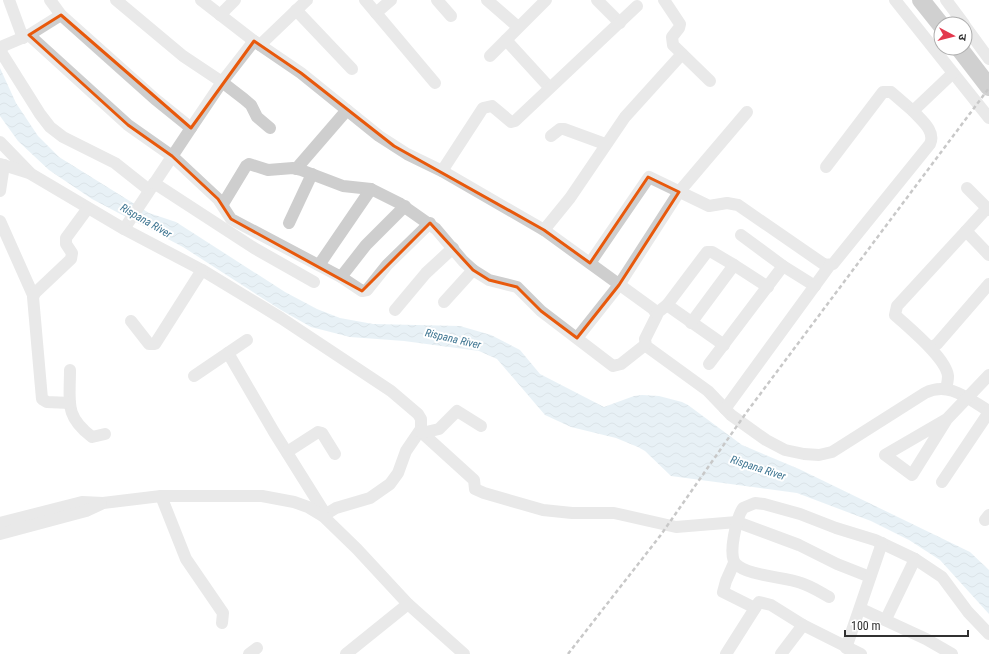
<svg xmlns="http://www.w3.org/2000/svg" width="989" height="654" viewBox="0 0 989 654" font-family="'Roboto Condensed','Noto Sans Devanagari',sans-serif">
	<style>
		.water { fill: url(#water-waves) }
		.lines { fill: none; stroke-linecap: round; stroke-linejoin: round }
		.minor { stroke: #cecece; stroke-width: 12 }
		.highway { stroke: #989898; stroke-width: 18 }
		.rail { stroke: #868686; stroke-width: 2.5; stroke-dasharray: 4 3; stroke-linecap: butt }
		.marked { fill: none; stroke: #e8590c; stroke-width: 3; stroke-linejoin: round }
		.labels { text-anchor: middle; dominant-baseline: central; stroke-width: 4; stroke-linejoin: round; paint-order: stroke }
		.water-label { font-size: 11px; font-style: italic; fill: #3f7692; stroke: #fff }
	</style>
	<defs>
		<pattern id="water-waves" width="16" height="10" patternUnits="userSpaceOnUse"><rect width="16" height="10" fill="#cce1ec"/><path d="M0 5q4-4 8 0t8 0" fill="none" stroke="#b0c2cb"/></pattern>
	</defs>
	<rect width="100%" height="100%" fill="#fff"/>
	<path class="water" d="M 0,68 L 16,103 L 38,136 L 59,157 L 149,213 L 176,222 L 285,292 L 317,309 L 340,318 L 373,324 L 460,326 L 491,335 L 520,350 L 540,374 L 604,407 L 634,396 L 642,395 L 659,396 L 682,402 L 688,405 L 742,445 L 799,469 L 970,552 L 989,570 L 989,614 L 940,560 L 909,540 L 871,521 L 797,493 L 671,476 L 645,451 L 638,447 L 616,438 L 571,427 L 545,415 L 497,359 L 479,351 L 404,341 L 350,337 L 311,327 L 281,310 L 183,247 L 92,199 L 49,170 L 18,141 L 0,116 Z"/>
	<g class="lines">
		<g class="minor">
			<path d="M 9,0 L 23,38"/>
			<path d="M 50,0 L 61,15 L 155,99 L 191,128 L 124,229"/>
			<path d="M 116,0 L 183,56 L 222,82 L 244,99 L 251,105 L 257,117 L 270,128"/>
			<path d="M 201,0 L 254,41 L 301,73 L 379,136 L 407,154 L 442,171 L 544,230 L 653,309 L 657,315 L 645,339 L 646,346 L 708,391 L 731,415 L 766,440 L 785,450 L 804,454 L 819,455 L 832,452 L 925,393 C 949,381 968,399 989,411"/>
			<path d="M 365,0 L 435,83"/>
			<path d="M 437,0 L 451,16"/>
			<path d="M 487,0 L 518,27"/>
			<path d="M 597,0 L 620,23"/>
			<path d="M 664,0 L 680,24 L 679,28 L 672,37 L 673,45 L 710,81"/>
			<path d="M 895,0 L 989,118"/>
			<path d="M 946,0 L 964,24"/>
			<path d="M 296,10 L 352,69"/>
			<path d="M 376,13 L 391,0"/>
			<path d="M 61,15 L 29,35 L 3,46 L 1,52 L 40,114 L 50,127 L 63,137 L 115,163 L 149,190"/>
			<path d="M 220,15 L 235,0"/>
			<path d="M 965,26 L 989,59"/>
			<path d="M 29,35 L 128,125 L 172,156 L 218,199 L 231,219 L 341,277 L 362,291 L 367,290 L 387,265 L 430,223"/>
			<path d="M 506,40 L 549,87"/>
			<path d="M 260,45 L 307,0"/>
			<path d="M 490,56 L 546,0"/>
			<path d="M 191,128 L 222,82 L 254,41"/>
			<path d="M 551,136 L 560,129 L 564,129 L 605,144"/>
			<path d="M 0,142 L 31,174 L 124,229 L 202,270 L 281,318 L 391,391 L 418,414 L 421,419 L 421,429 L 406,451 L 398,473 L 390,484 L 370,498 L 336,508 L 323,516"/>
			<path d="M 0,164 L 29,173"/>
			<path d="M 826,167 L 883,92 L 891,92 L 913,111"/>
			<path d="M 296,169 L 347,110"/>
			<path d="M 442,171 L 483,108 L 492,106 L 511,122 L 515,121 L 637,6"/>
			<path d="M 154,183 L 254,248 L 314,282"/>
			<path d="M 967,188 L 989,210"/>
			<path d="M 0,191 L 4,165"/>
			<path d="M 223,204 L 246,166 L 249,164 L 268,170 L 293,168 L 301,170 L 343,186 L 371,189 L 399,203 L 436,229 L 463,261 L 473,270 L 489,280 L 517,287 L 541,311 L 613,366 L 621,364 L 645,345"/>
			<path d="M 987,208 L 966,231 L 989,255"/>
			<path d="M 0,221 L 33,295"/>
			<path d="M 289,223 L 312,174"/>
			<path d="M 544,230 L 570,198 L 625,117 L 682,54"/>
			<path d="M 741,235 L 783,266 L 815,286"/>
			<path d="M 590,263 L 649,177 L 709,206 L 727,203 L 738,205 L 825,265 L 833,264 L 930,144 C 936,131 921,120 913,111 L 953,73"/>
			<path d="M 319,265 L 371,189"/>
			<path d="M 341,277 L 366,245 L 405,206"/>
			<path d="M 444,302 L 473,270"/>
			<path d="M 667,305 L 724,345"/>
			<path d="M 395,310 L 426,273 L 453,248"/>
			<path d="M 657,313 L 667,305 L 707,252 L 712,252 L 734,265"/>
			<path d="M 131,321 L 149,344 L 155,344 L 202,270"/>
			<path d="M 691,323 L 734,265 L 768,287"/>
			<path d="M 577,338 L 619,285 L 679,192 L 747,112"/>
			<path d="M 931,347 L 937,344 L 989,284"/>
			<path d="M 228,353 L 274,432 L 326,515"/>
			<path d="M 709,364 L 783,266"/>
			<path d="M 70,370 C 70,402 64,416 92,437 L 105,434"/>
			<path d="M 194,376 L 247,340"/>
			<path d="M 946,389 C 947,385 948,380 948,376 C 946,358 909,328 895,315 L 897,306 L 966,231"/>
			<path d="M 70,403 L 47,402 L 42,399 L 33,297 L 35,293 L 71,259 L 72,253 L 66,244 L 66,238 L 88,208"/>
			<path d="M 725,409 L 830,265"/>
			<path d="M 947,419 L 885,455 L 912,475 L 947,419 L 989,375"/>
			<path d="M 420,431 L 474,480 L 475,489 L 484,493 L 543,510 L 572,513 L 614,513 L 676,527 L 737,522 L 799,545 L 837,564 L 870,577"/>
			<path d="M 422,433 L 439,429 L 457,411 L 481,426"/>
			<path d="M 287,452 L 318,432 L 322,433 L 335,454"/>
			<path d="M 942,482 L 989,412"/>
			<path d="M 161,496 L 186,559 L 223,613 L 222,623"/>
			<path d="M 985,520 L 989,515"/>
			<path d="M 0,523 L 82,502 L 103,503 L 161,496 L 262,496 L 294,502 L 308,507 L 323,516 L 357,549 L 408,604 L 464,654"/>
			<path d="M 0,534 L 86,511 L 101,504"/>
			<path d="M 734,563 L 726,581 L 723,592 L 755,608"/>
			<path d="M 829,597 C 820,592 811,586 801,583 C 786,577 747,576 736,564 C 727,556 737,517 743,508 L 755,503 L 764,504 L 800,514 L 836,528 L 875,540 L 915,559 L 942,577 L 968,612 L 989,634"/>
			<path d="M 861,609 L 926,639 L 952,654"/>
			<path d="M 886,619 L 915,559"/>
			<path d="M 846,648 L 882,543"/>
			<path d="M 249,654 L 257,648"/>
			<path d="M 346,654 L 408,604"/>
			<path d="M 726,654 L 759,602 L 771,605 L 803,625"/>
			<path d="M 781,654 L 803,625 L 861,654"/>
		</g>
		<g class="highway">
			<path d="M 921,0 L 941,25"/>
			<path d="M 959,48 L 989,87"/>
		</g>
		<path class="rail" d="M 568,654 L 660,536 L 746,413 L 989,88"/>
	</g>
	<path d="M0 0H989V654H0ZM 61,15 L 191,128 L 254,41 L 301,73 L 394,146 L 544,230 L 590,263 L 648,177 L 679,192 L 619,285 L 577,338 L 541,311 L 517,287 L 489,280 L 473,270 L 430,223 L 362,291 L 231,219 L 218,199 L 172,156 L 128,125 L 29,35 Z" fill="#fff" fill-opacity=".55" fill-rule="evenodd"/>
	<path class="marked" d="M 61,15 L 191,128 L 254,41 L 301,73 L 394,146 L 544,230 L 590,263 L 648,177 L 679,192 L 619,285 L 577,338 L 541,311 L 517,287 L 489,280 L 473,270 L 430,223 L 362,291 L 231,219 L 218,199 L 172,156 L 128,125 L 29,35 Z"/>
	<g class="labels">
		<g class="water-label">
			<text transform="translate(146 221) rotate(30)">Rispana River</text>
			<text transform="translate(453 339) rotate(13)">Rispana River</text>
			<text transform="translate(758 468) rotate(18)">Rispana River</text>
		</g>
	</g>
	<g transform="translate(953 36) rotate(97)"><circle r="19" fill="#ffffff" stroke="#adadad"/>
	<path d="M0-3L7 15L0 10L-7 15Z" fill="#e3384d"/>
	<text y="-6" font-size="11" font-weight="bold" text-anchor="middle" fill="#313131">उ</text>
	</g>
	<path d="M845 630v6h123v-6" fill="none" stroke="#313131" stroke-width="2"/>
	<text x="851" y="630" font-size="12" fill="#313131" stroke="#ffffff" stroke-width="3" paint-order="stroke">100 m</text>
</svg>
